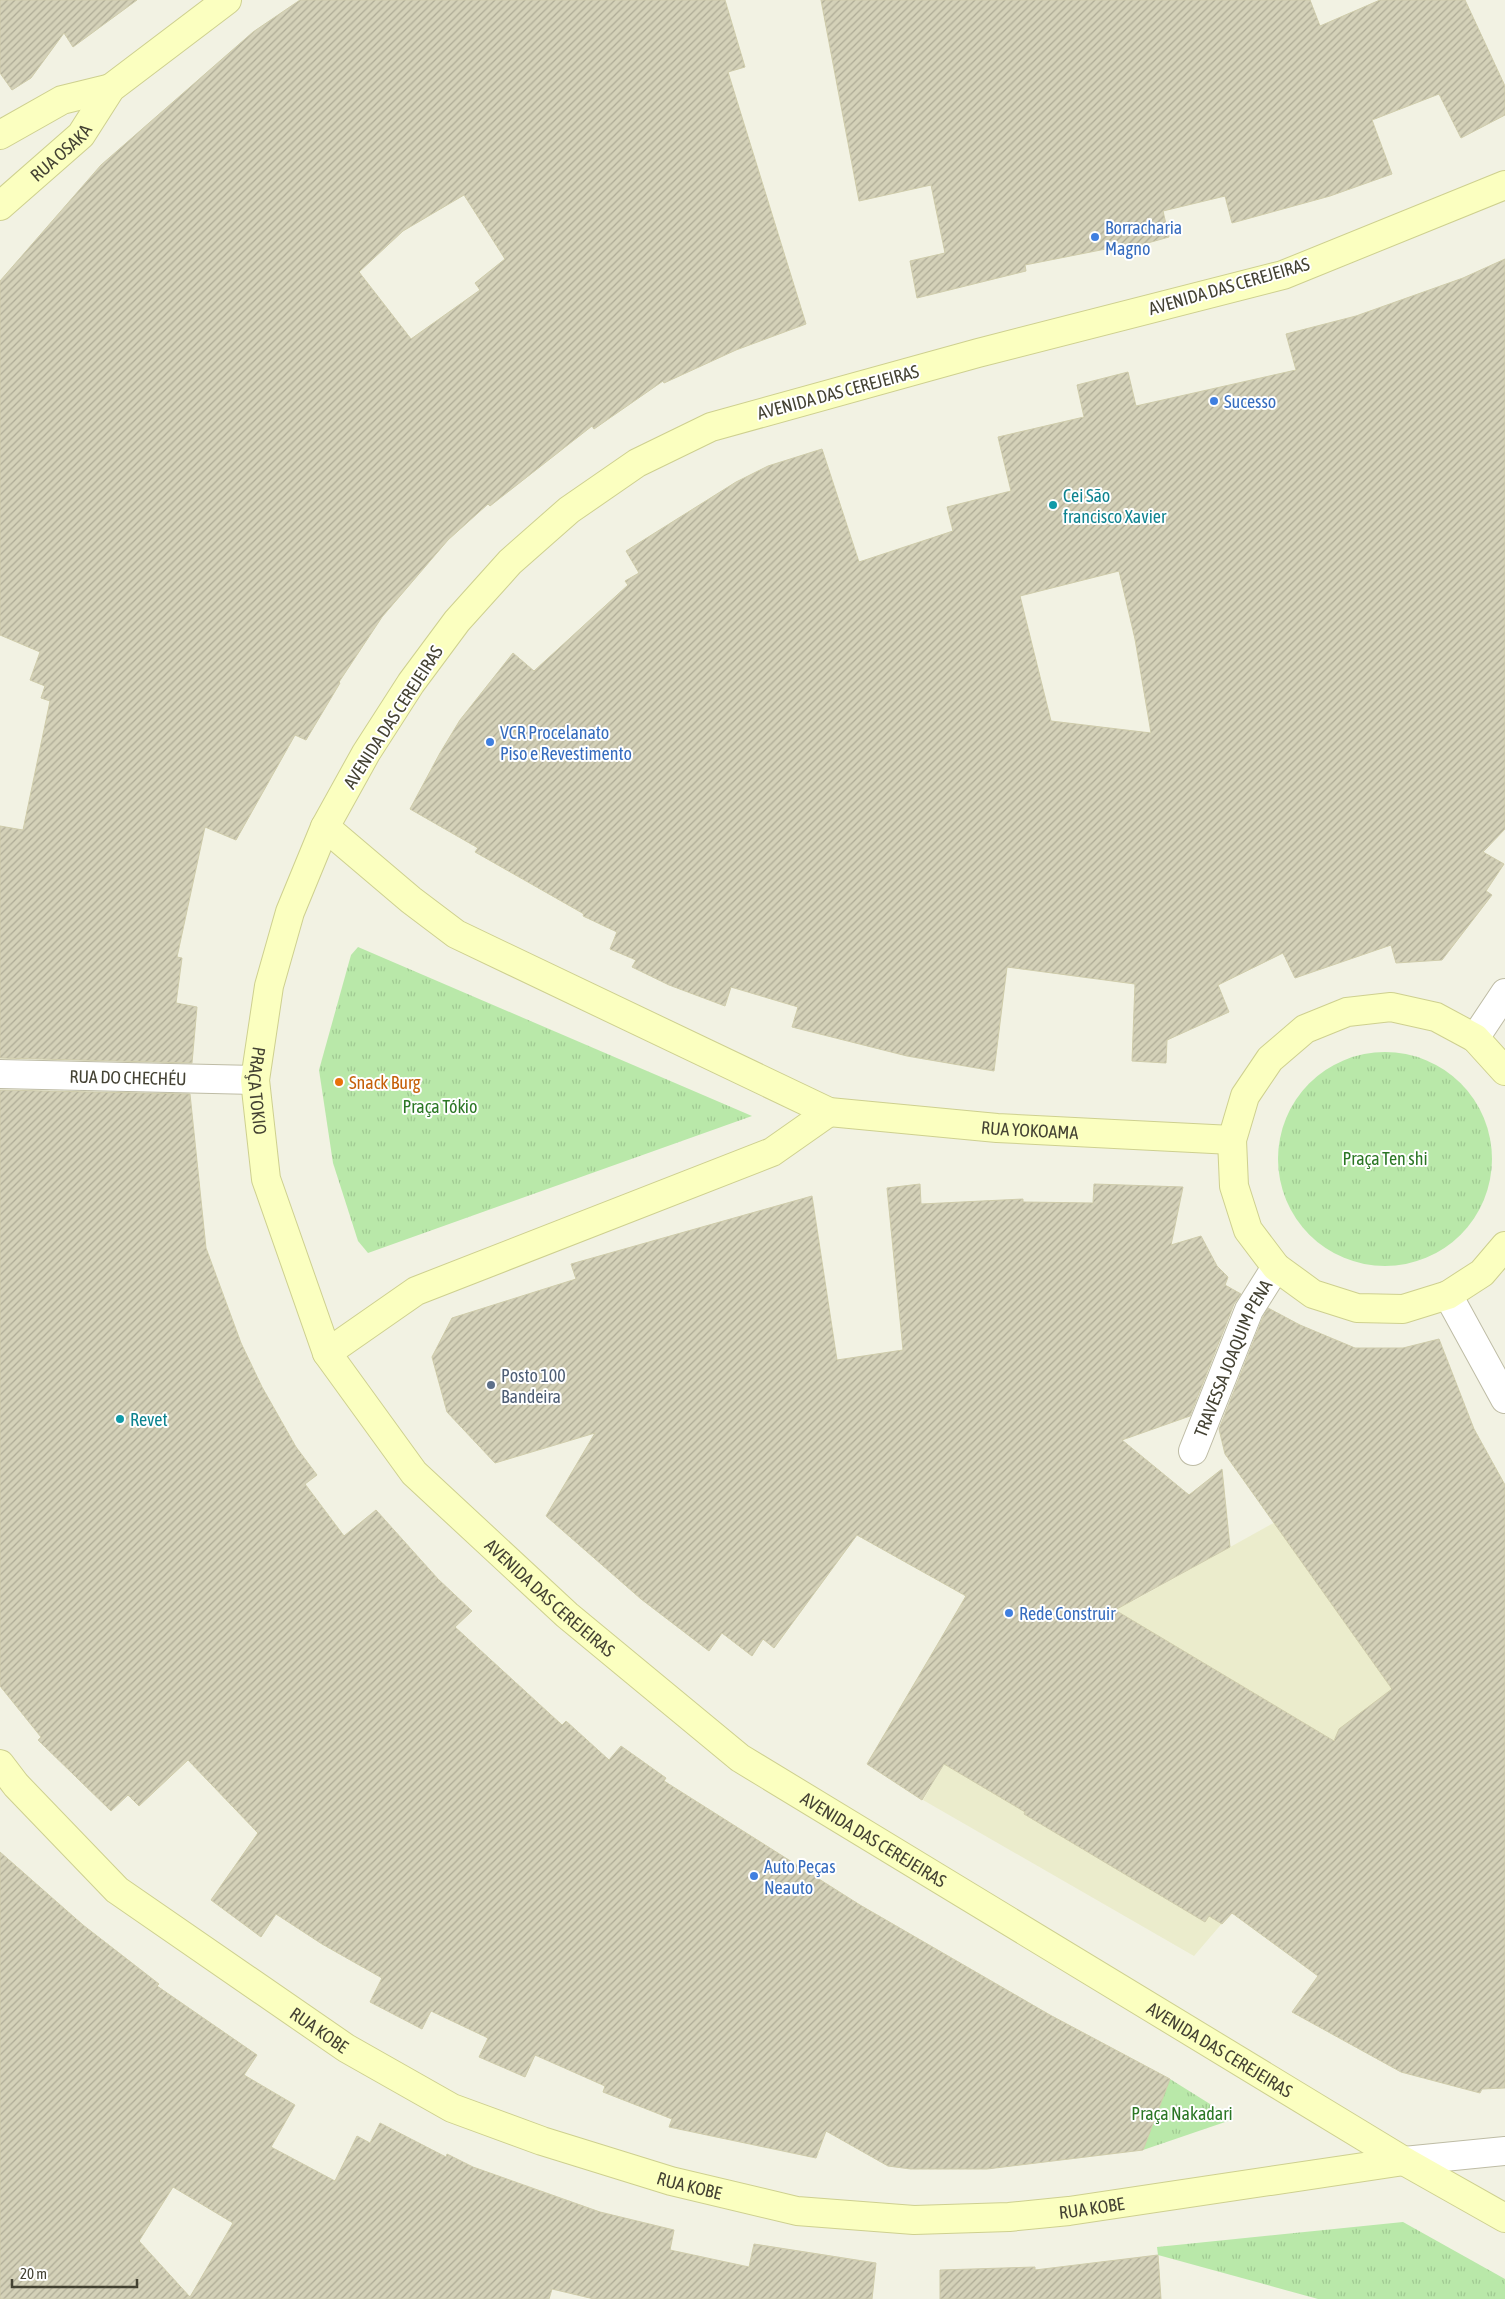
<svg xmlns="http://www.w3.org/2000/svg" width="1505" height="2299" viewBox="0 0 1505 2299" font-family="'Asap Condensed',sans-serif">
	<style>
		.education { fill: #ebeccc }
		.park { fill: url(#park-tufts) }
		.building { fill: url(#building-hatch); stroke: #cfccab; fill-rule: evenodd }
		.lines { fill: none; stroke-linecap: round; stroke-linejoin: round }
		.street-casing { stroke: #bebca5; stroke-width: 30 }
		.secondary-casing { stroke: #ced08f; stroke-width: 30 }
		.street { stroke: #fff; stroke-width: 28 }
		.secondary { stroke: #fbffc0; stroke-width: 28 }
		.shop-dot { fill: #3f7fe0; stroke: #fff; stroke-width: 2 }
		.culture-dot { fill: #0f9aa8; stroke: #fff; stroke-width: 2 }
		.food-dot { fill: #e8710a; stroke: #fff; stroke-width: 2 }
		.service-dot { fill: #5c6f8a; stroke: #fff; stroke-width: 2 }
		.labels { text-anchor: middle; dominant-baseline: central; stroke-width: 4; stroke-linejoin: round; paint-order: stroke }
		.street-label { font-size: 18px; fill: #444233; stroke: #fff }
		.shop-label { font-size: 18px; fill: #366cbe; stroke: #fff; text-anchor: start }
		.culture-label { font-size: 18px; fill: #0d838f; stroke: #fff; text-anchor: start }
		.food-label { font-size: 18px; fill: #c56008; stroke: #fff; text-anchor: start }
		.park-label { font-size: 18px; fill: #2b7725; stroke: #fff }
		.service-label { font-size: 18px; fill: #4e5e75; stroke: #fff; text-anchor: start }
	</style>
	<defs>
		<pattern id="park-tufts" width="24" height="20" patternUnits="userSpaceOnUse" patternTransform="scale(1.25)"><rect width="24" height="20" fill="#b9e8a9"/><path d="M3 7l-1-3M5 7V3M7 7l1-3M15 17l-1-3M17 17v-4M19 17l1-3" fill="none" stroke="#a0c892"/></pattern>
		<pattern id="building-hatch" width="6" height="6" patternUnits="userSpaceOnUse" patternTransform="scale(1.25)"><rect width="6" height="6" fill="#d4d1b8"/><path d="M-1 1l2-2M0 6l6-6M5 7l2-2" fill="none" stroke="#aeab96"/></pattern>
	</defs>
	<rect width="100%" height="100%" fill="#f2f2e3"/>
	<path class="education" d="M 1468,1415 L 1476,1434 L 1505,1484 L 1505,1606 L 1303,1829 L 1194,1956 L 923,1800 L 1063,1564 L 1073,1563 L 1133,1601 Z"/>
	<g class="park">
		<path d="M 358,947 L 752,1116 L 368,1253 L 358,1241 L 333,1163 L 319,1070 L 351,955 Z"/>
		<circle cx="1385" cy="1159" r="107"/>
		<path d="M 1170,2079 L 1234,2119 L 1143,2150 Z"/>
		<path d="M 1403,2222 L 1505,2279 L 1505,2299 L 1318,2299 L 1158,2255 L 1157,2247 Z"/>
	</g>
	<g class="building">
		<path d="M 0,0 L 137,0 L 73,47 L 64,33 L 31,78 L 12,90 L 0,73 Z"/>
		<path d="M 300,0 L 725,0 L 745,67 L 728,72 L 806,324 L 736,350 L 664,383 L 663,381 L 594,429 L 592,426 L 490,506 L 488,504 L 448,540 L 382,617 L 339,682 L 340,683 L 306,740 L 295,735 L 236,840 L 205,827 L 177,957 L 182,958 L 176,1003 L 197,1007 L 192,1063 L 0,1058 L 0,826 L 23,830 L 50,701 L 41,698 L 45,686 L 30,680 L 40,652 L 0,635 L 0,281 L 101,165 L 253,32 ZM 464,195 L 505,259 L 475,283 L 480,290 L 411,339 L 359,272 L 403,231 Z"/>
		<path d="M 821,0 L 1310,0 L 1320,26 L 1380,0 L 1465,0 L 1505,86 L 1505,115 L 1461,138 L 1439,94 L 1372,120 L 1392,174 L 1330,196 L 1232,223 L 1225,196 L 1163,211 L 1169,237 L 1137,246 L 1136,243 L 1025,265 L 1026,271 L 917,298 L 910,261 L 945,253 L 931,185 L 859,201 Z"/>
		<path d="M 1505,259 L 1505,829 L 1483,852 L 1504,864 L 1486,891 L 1492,895 L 1442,960 L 1396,963 L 1391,945 L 1295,978 L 1283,953 L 1218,985 L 1229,1012 L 1167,1040 L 1166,1063 L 1132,1061 L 1135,984 L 1007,967 L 994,1071 L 907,1056 L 792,1027 L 798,1007 L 731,987 L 725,1006 L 669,985 L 632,967 L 636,960 L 610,949 L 617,932 L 583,916 L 584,914 L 475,852 L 478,848 L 410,809 L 440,753 L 460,720 L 513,653 L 534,671 L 628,585 L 625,581 L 639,573 L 626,551 L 736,482 L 768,466 L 822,449 L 859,562 L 953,531 L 947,507 L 1011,491 L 998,437 L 1084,417 L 1077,385 L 1128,372 L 1136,406 L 1296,370 L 1286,334 L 1356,316 L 1463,278 ZM 1119,571 L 1135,639 L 1151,733 L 1051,721 L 1020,596 Z"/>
		<path d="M 0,1090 L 190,1094 L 206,1248 L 241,1343 L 262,1387 L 296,1447 L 317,1475 L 305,1484 L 344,1536 L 376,1510 L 438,1579 L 472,1611 L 455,1627 L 562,1725 L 566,1721 L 609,1760 L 621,1746 L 666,1778 L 664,1781 L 860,1905 L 1050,2015 L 1170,2079 L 1143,2150 L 987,2169 L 911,2169 L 888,2166 L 826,2131 L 816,2158 L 669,2127 L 672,2119 L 603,2092 L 605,2086 L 535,2055 L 525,2077 L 479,2057 L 488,2038 L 431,2011 L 422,2029 L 370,2002 L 382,1978 L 322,1944 L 276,1914 L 261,1937 L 211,1900 L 258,1833 L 188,1760 L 139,1806 L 128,1795 L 111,1811 L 38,1740 L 41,1737 L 0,1686 Z"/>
		<path d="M 920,1184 L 921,1204 L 1023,1199 L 1023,1202 L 1093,1203 L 1094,1184 L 1183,1187 L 1171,1245 L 1201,1236 L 1217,1266 L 1228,1277 L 1225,1285 L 1241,1294 L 1234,1304 L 1190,1416 L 1122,1440 L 1189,1495 L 1222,1469 L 1230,1547 L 1115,1610 L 1334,1741 L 1339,1729 L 1392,1689 L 1225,1454 L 1219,1429 L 1263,1317 L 1268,1308 L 1300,1325 L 1355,1348 L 1403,1348 L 1439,1339 L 1474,1429 L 1505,1485 L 1505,2088 L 1482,2089 L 1480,2093 L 1401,2072 L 1292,2012 L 1318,1976 L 1232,1913 L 1222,1924 L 1209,1916 L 1205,1922 L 1024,1814 L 1025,1812 L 944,1764 L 922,1800 L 867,1764 L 966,1596 L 857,1535 L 774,1648 L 763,1639 L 752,1656 L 722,1633 L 709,1651 L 641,1599 L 546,1516 L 595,1433 L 495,1463 L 447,1412 L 432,1357 L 452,1318 L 576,1279 L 571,1264 L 812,1196 L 837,1360 L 903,1350 L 887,1188 Z"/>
		<path d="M 0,1852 L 83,1925 L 159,1984 L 157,1986 L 257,2055 L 244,2075 L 295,2105 L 271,2147 L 335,2181 L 357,2136 L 370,2143 L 380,2123 L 446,2157 L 447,2154 L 473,2167 L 600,2212 L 674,2230 L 670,2250 L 749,2267 L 754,2244 L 876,2263 L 872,2299 L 594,2299 L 552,2289 L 549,2299 L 0,2299 ZM 173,2187 L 233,2223 L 190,2297 L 139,2241 Z"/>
		<path d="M 1158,2255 L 1161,2299 L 940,2299 L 940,2270 L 1035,2267 L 1035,2270 Z"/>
	</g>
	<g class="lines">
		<defs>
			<g id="street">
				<path d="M 1475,1038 L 1505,993"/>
				<path id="s1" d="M 0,1074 L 255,1080"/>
				<path d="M 1448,1295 L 1505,1399"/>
				<path id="s2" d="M 1193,1451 L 1249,1310 L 1276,1267"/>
				<path d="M 1404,2161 L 1505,2151"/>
			</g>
			<g id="secondary">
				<path d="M 0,135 L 62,100 L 111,88"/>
				<path id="s3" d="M 1505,185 L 1283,275 L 978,353 L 711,427 L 637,463 L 569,510 L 510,562 L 457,621 L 411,683 L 366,753 L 325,827 L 290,912 L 269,986 L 255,1080 L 266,1179 L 327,1353 L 414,1473 L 567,1615 L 740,1758 L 1404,2161 L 1505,2218"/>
				<path id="s4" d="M 0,206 L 81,135 L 111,88 L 227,0"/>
				<path id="s5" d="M 325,827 L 411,900 L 456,934 L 829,1112 L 997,1128 L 1232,1140"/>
				<path d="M 1505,1071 L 1475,1038 L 1436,1017 L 1391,1007 L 1347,1012 L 1305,1029 L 1270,1059 L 1245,1096 L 1232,1140 L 1234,1186 L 1248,1230 L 1276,1267 L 1313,1294 L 1357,1308 L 1403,1309 L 1448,1295 L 1482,1273 L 1505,1246"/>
				<path d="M 327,1353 L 416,1291 L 772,1152 L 829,1112"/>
				<path id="s6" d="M 0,1764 L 16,1785 L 117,1890 L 346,2048 L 452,2108 L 542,2141 L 671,2181 L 797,2211 L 914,2220 L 1009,2217 L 1069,2211 L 1404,2161"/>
			</g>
		</defs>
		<use href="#street" class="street-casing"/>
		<use href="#secondary" class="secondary-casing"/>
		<use href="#street" class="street"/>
		<use href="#secondary" class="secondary"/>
	</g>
	<g class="shop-dot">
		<circle cx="1095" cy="237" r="5"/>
		<circle cx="1214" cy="401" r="5"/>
		<circle cx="490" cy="742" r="5"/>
		<circle cx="1009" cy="1613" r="5"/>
		<circle cx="754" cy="1876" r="5"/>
	</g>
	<g class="culture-dot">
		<circle cx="1053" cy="505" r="5"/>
		<circle cx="120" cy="1419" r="5"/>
	</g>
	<circle class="food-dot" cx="339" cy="1082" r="5"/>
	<circle class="service-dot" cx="491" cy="1385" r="5"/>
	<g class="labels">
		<g class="street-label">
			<text stroke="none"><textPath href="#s4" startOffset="81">RUA OSAKA</textPath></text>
			<text transform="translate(1229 286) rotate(-16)">AVENIDA DAS CEREJEIRAS</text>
			<text transform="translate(838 392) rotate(-15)">AVENIDA DAS CEREJEIRAS</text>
			<text transform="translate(393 717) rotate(-57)">AVENIDA DAS CEREJEIRAS</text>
			<text stroke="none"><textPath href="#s1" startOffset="128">RUA DO CHECHÉU</textPath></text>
			<text stroke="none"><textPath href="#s3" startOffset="1674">PRAÇA TOKIO</textPath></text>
			<text stroke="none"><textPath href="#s5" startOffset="784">RUA YOKOAMA</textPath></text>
			<text stroke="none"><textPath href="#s2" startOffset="101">TRAVESSA JOAQUIM PENA</textPath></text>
			<text stroke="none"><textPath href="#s3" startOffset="2280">AVENIDA DAS CEREJEIRAS</textPath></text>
			<text stroke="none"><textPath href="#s3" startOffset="2685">AVENIDA DAS CEREJEIRAS</textPath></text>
			<text stroke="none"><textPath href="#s6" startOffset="418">RUA KOBE</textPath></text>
			<text stroke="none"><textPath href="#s3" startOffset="3090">AVENIDA DAS CEREJEIRAS</textPath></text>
			<text stroke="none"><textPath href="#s6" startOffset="822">RUA KOBE</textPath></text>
			<text stroke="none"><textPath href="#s6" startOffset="1228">RUA KOBE</textPath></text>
		</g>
		<g class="shop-label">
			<text x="1105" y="227">Borracharia<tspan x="1105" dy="21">Magno</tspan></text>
			<text x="1224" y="401">Sucesso</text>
			<text x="500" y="732">VCR Procelanato<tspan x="500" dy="21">Piso e Revestimento</tspan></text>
			<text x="1019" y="1613">Rede Construir</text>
			<text x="764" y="1866">Auto Peças<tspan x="764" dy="21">Neauto</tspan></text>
		</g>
		<g class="culture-label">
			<text x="1063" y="495">Cei São<tspan x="1063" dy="21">francisco Xavier</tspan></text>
			<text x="130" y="1419">Revet</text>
		</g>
		<g class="food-label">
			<text x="349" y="1082">Snack Burg</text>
		</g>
		<g class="park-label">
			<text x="440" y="1106">Praça Tókio</text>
			<text x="1385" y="1158">Praça Ten shi</text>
			<text x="1182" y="2113">Praça Nakadari</text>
		</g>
		<g class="service-label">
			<text x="501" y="1375">Posto 100<tspan x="501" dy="21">Bandeira</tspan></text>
		</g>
	</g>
	<path d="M12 2279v8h125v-8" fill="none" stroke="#444233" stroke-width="2.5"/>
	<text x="20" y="2279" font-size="15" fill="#444233" stroke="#ffffff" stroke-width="4" paint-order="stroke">20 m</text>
</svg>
